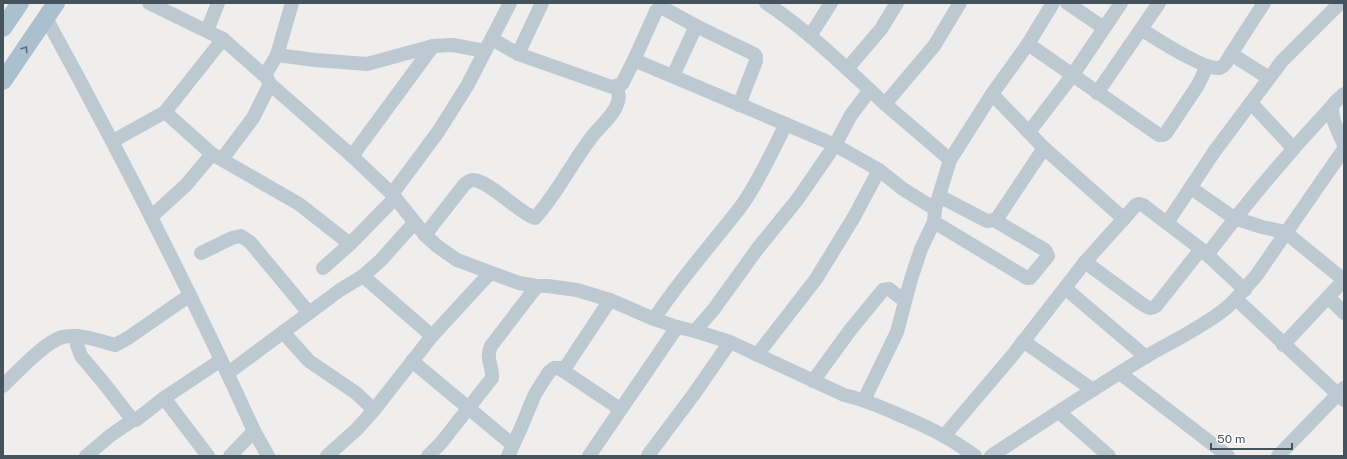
<svg xmlns="http://www.w3.org/2000/svg" width="1347" height="459" viewBox="0 0 1347 459" font-family="'Public Sans',sans-serif">
	<style>
		.lines { fill: none; stroke-linecap: round; stroke-linejoin: round }
		.minor { stroke: #bcc9d1; stroke-width: 14 }
		.major { stroke: #aac0cf; stroke-width: 18 }
		.oneway { stroke: #5e6e79 }
	</style>
	<rect width="100%" height="100%" fill="#f0eded"/>
	<g class="lines">
		<g class="minor">
			<path d="M 149,3 L 223,39 L 267,78 L 270,84 L 352,156 L 392,194 L 425,235 L 437,246 L 457,260 L 519,283 L 537,286 L 548,286 L 577,290 L 610,300 L 654,319 L 677,327 L 695,331 L 730,342 L 844,395 C 863,399 879,406 897,414 C 926,426 949,437 975,456"/>
			<path d="M 766,3 C 810,32 847,69 885,104 C 907,123 929,141 950,160"/>
			<path d="M 1067,3 L 1104,28"/>
			<path d="M 1264,3 L 1231,54 L 1269,78"/>
			<path d="M 46,18 C 120,153 190,290 254,431 L 268,456"/>
			<path d="M 1141,29 C 1155,38 1204,70 1219,68 C 1225,67 1228,59 1231,54"/>
			<path d="M 207,31 L 218,3"/>
			<path d="M 810,36 L 831,3"/>
			<path d="M 492,39 L 518,54 L 612,87 L 622,84 L 634,60 L 835,145 L 879,170 L 903,189 L 935,209"/>
			<path d="M 1028,44 L 1159,135 L 1163,135 L 1166,133 L 1198,85 L 1207,66"/>
			<path d="M 518,54 L 542,3"/>
			<path d="M 277,55 L 315,60 L 367,64 L 433,46 L 453,45 L 485,51"/>
			<path d="M 634,60 L 656,11 L 659,8 L 663,8 L 696,26 L 754,54 L 756,57 L 756,61 L 739,105"/>
			<path d="M 847,69 L 881,29 L 897,3"/>
			<path d="M 265,75 L 277,55 L 292,3"/>
			<path d="M 673,76 L 696,26"/>
			<path d="M 1097,93 L 1159,3"/>
			<path d="M 992,94 L 1044,148 L 1124,219"/>
			<path d="M 1344,94 C 1341,97 1335,101 1333,105 C 1329,117 1340,134 1344,145"/>
			<path d="M 1251,103 L 1293,148"/>
			<path d="M 885,104 L 934,46 L 960,3"/>
			<path d="M 165,112 L 212,154 L 299,204 L 350,244"/>
			<path d="M 1029,132 L 1072,76 L 1121,3"/>
			<path d="M 113,141 L 165,112 L 223,39"/>
			<path d="M 352,156 L 433,46"/>
			<path d="M 222,159 L 253,118 L 270,84"/>
			<path d="M 1191,188 L 1234,218 L 1262,227 L 1285,232 L 1344,280"/>
			<path d="M 392,194 L 438,132 L 467,86 L 510,3"/>
			<path d="M 939,196 L 987,221 L 994,220 L 998,217 L 1044,148"/>
			<path d="M 151,217 L 186,185 L 212,154"/>
			<path d="M 934,222 L 1027,278 L 1030,278 L 1048,256 L 1045,250 L 994,220"/>
			<path d="M 1167,223 L 1214,152 L 1282,61 L 1340,3"/>
			<path d="M 425,235 L 464,185 C 467,183 469,180 473,180 C 488,180 518,212 535,218 C 557,194 571,164 591,138 C 599,127 610,119 616,107 C 620,99 619,94 617,87"/>
			<path d="M 201,253 L 232,238 L 241,236 L 250,242 L 309,313"/>
			<path d="M 1207,255 C 1247,202 1289,152 1334,104"/>
			<path d="M 1085,262 L 1142,304 C 1147,307 1150,310 1156,306 L 1201,249"/>
			<path d="M 323,268 L 350,244 L 395,198"/>
			<path d="M 363,276 L 432,336"/>
			<path d="M 1065,288 L 1146,357"/>
			<path d="M 1328,297 L 1344,313"/>
			<path d="M 1236,299 L 1344,400"/>
			<path d="M 654,319 C 680,279 713,243 742,205 C 759,181 773,150 786,124"/>
			<path d="M 695,331 L 714,309 L 758,248 L 797,200 L 835,145 L 851,115 L 870,90"/>
			<path d="M 283,332 L 309,361 L 356,393 L 374,410"/>
			<path d="M 78,336 L 77,345 L 81,356 L 103,382 L 131,418 L 133,420"/>
			<path d="M 1023,341 L 1093,390"/>
			<path d="M 1283,345 L 1344,280"/>
			<path d="M 757,355 L 816,279 L 854,217 L 879,170"/>
			<path d="M 412,361 L 513,445"/>
			<path d="M 563,371 L 610,300"/>
			<path d="M 228,373 L 340,290 L 363,276 L 381,260 L 414,223"/>
			<path d="M 1121,374 L 1228,456"/>
			<path d="M 813,381 L 851,329 L 883,290 L 889,289 L 905,301"/>
			<path d="M 3,386 C 16,373 47,340 63,337 C 80,333 99,341 115,345 L 128,338 L 190,295"/>
			<path d="M 164,398 L 208,456"/>
			<path d="M 864,400 L 897,332 L 911,279 L 921,249 L 934,222 L 935,209 L 939,196 L 950,160 L 992,94 L 1028,44 L 1053,3"/>
			<path d="M 1059,412 L 1109,456"/>
			<path d="M 944,436 L 1012,356 L 1085,262 L 1136,205 L 1139,204 L 1143,205 L 1201,249 L 1245,290"/>
			<path d="M 86,456 L 111,435 L 133,420 L 136,420 L 164,398 L 221,360"/>
			<path d="M 230,456 L 254,431"/>
			<path d="M 327,456 L 357,429 L 374,410 L 432,336 L 490,273"/>
			<path d="M 428,456 L 441,443 L 492,378 C 493,365 485,359 491,346 L 537,286"/>
			<path d="M 508,456 L 520,430 L 535,394 L 549,372 L 554,368 L 559,368 L 620,409"/>
			<path d="M 589,456 L 677,327"/>
			<path d="M 648,456 L 649,454 L 694,394 L 730,342"/>
			<path d="M 991,456 C 1043,422 1094,388 1147,356 C 1173,341 1201,328 1225,309 C 1237,299 1246,287 1256,276 L 1344,149"/>
			<path d="M 1278,456 L 1344,388"/>
		</g>
		<g class="major">
			<path d="M 3,28 L 20,3"/>
			<path d="M 3,81 L 56,3"/>
		</g>
	</g>
	<defs><path id="oneway-chevron" d="M-2-3.5L2.5 0L-2 3.5" fill="none" stroke-width="1.6" stroke-linecap="round" stroke-linejoin="round"/></defs>
	<use class="oneway" href="#oneway-chevron" transform="translate(25 49) rotate(-56)"/>
	<rect width="1347" height="459" fill="none" stroke="#44535c" stroke-width="8"/>
	<path d="M1211 443v6h81v-6" fill="none" stroke="#44535c" stroke-width="2"/>
	<text x="1217" y="443" font-size="12" fill="#44535c" stroke="#ffffff" stroke-width="3" paint-order="stroke">50 m</text>
</svg>
